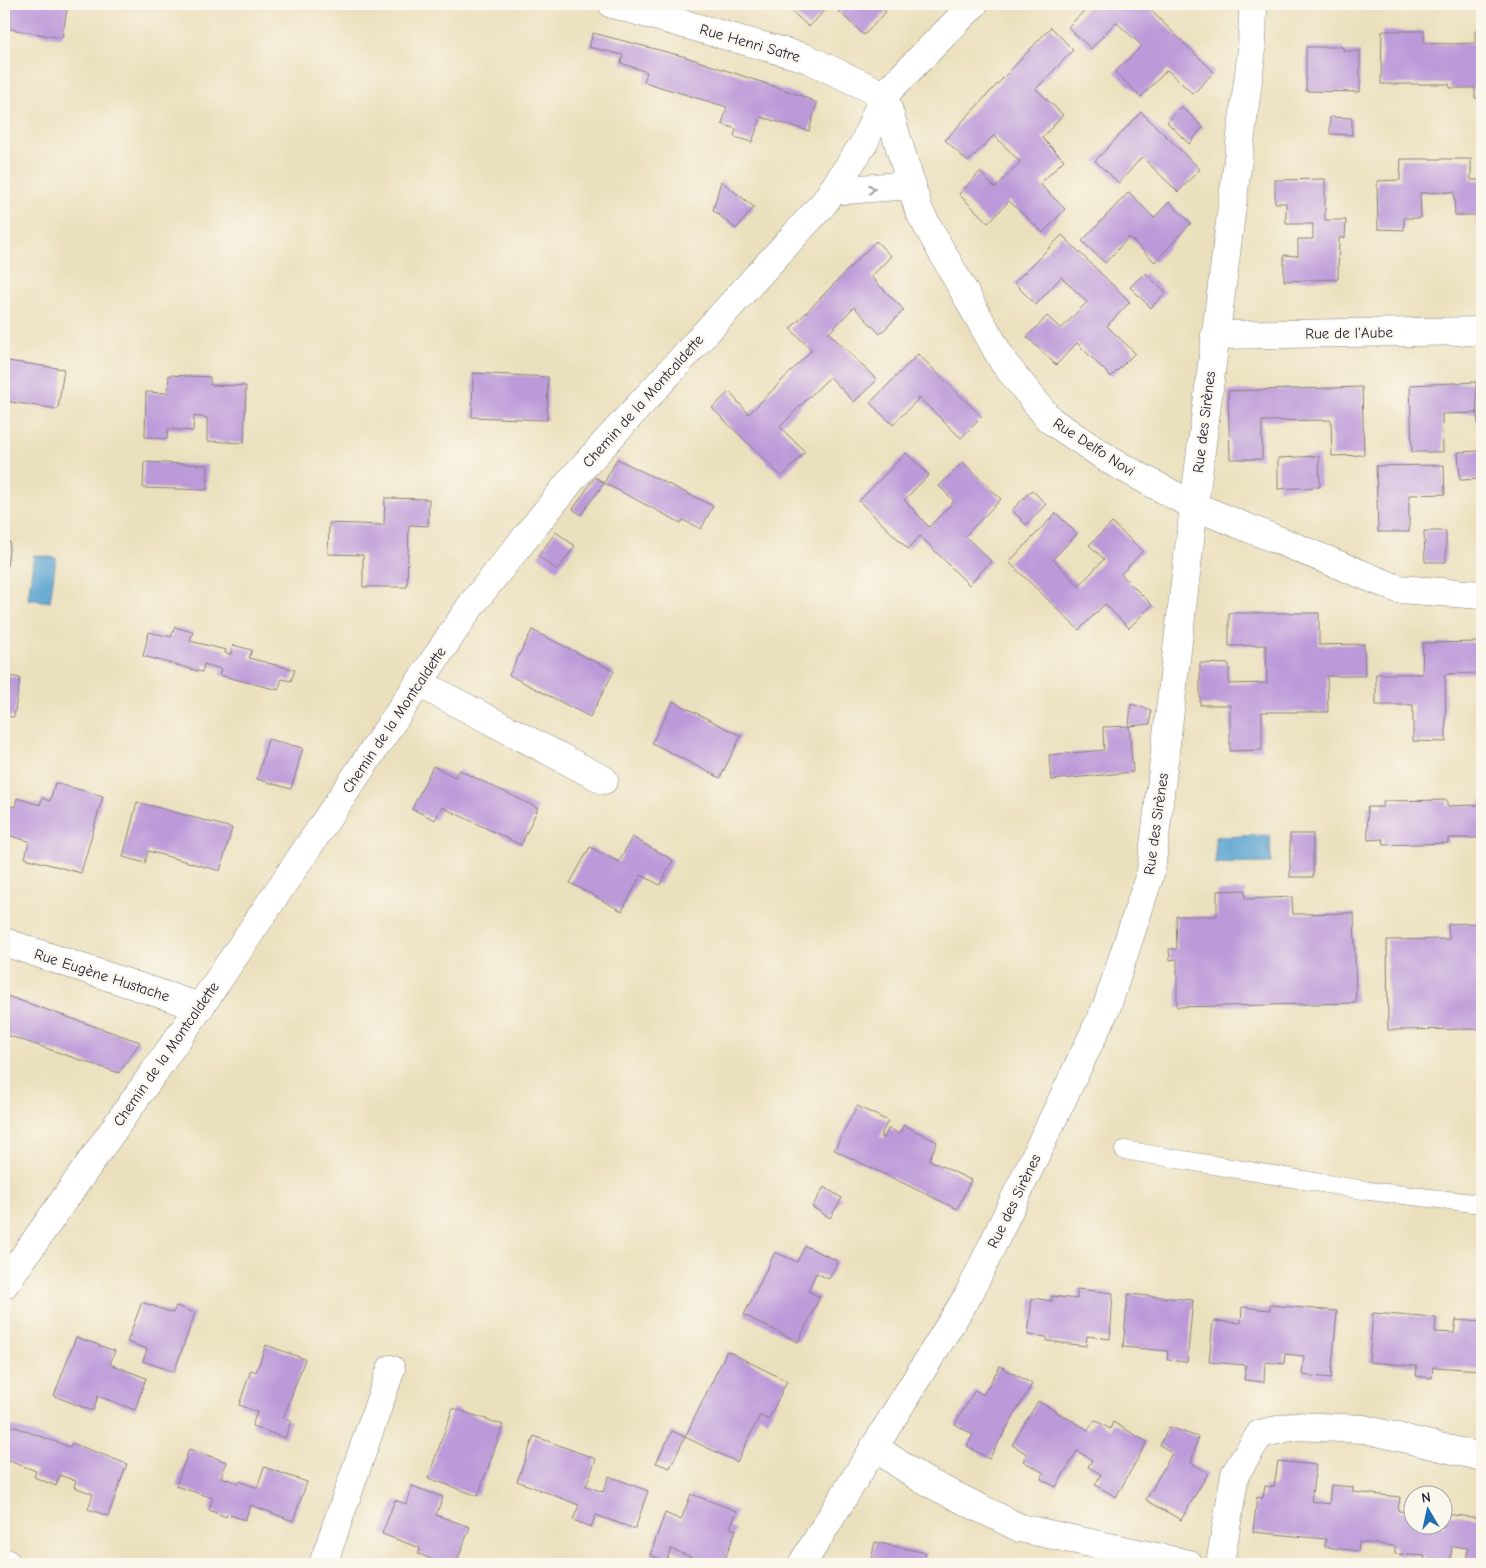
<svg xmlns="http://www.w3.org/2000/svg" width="1486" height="1568" viewBox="0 0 1486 1568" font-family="'Comic Neue',sans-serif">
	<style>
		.water { fill: #59a3d0; stroke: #3e6286 }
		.building { fill: #bc99d9 }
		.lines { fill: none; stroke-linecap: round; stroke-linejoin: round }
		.lane-casing { stroke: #86817c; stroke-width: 19 }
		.street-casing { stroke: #86817c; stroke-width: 29 }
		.secondary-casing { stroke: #86817c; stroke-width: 29 }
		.lane { stroke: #fff; stroke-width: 18 }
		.street { stroke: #fff; stroke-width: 28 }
		.secondary { stroke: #fff; stroke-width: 28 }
		.oneway { stroke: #9c9ca7 }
		.labels { text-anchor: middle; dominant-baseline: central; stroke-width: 5; stroke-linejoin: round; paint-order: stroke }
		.street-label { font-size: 15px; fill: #22223b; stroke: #fbf7ec }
	</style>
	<rect width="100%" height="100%" fill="#fbf7ec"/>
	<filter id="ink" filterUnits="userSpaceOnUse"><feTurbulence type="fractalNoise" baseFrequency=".02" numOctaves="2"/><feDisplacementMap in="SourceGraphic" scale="10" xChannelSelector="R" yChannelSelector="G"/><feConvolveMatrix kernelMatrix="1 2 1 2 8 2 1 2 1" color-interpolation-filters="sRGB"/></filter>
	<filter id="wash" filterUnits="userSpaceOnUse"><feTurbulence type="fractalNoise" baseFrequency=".0096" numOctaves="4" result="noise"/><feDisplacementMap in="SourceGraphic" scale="20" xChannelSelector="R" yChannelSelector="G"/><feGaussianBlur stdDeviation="1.12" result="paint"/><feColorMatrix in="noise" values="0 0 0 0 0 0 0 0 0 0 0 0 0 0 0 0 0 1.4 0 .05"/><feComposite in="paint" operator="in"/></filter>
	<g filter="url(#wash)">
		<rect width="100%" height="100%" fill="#ebe0be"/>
		<g class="water">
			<path d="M 34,555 L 56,558 L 50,602 L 28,599 Z"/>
			<path d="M 1270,835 L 1271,863 L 1216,864 L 1215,837 Z"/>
		</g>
		<g id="blocks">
			<g class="building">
				<path d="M 4,4 L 68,4 L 62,38 L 4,28 Z"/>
				<path d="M 784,4 L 878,4 L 886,12 L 864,35 L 831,4 L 809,27 Z"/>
				<path d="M 1091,4 L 1144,4 L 1214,72 L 1193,94 L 1167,70 L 1141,97 L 1115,72 L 1142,46 L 1116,22 L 1091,49 L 1068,27 Z"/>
				<path d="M 1051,27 L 1073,50 L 1036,89 L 1063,115 L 1042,138 L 1064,160 L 1040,184 L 1065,209 L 1043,233 L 1009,201 L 988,223 L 959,194 L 980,172 L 995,188 L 1020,162 L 994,135 L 968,162 L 945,140 Z"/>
				<path d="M 1382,31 L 1424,31 L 1424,43 L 1450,44 L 1475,43 L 1475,31 L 1482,31 L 1482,98 L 1475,98 L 1475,88 L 1450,88 L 1449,84 L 1381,84 Z"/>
				<path d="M 593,33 L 686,57 L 800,95 L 817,103 L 809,131 L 761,117 L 752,142 L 734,137 L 736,129 L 722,124 L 727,107 L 644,82 L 647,72 L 621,63 L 623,55 L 589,47 Z"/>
				<path d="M 1306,47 L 1343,47 L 1343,51 L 1360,51 L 1360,92 L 1306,91 Z"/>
				<path d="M 1182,107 L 1203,127 L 1189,144 L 1167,122 Z"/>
				<path d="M 1141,112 L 1200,169 L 1178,192 L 1142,157 L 1119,183 L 1095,161 Z"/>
				<path d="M 1330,117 L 1352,118 L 1352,135 L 1330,134 Z"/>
				<path d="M 1401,159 L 1471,159 L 1471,180 L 1482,180 L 1482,227 L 1477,227 L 1476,215 L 1455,215 L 1454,192 L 1420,193 L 1421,218 L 1404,218 L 1404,230 L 1378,229 L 1377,181 L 1400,180 Z"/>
				<path d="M 1325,179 L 1325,220 L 1346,220 L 1345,238 L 1339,238 L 1338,279 L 1284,281 L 1284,255 L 1298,256 L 1298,239 L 1313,239 L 1313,224 L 1286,224 L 1286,203 L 1275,203 L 1275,180 Z"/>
				<path d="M 721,181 L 754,207 L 736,229 L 713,210 Z"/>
				<path d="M 1129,192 L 1154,218 L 1169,202 L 1191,223 L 1155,262 L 1129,237 L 1105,263 L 1082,241 Z"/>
				<path d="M 1062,235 L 1130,302 L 1107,326 L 1135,353 L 1111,377 L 1077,343 L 1056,365 L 1027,337 L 1047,316 L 1061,329 L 1087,302 L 1061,277 L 1036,305 L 1014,283 Z"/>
				<path d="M 876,241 L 891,256 L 871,277 L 904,310 L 880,334 L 854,307 L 829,333 L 877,380 L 854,402 L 830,377 L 803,403 L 780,427 L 805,452 L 782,477 L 712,408 L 729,392 L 749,414 L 812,350 L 790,329 Z"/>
				<path d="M 1145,273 L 1166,292 L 1151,308 L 1130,287 Z"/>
				<path d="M 918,354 L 982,417 L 961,438 L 919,398 L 893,425 L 870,403 Z"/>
				<path d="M 8,361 L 64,369 L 58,409 L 4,401 L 4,381 Z"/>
				<path d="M 473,373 L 548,377 L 547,420 L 472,417 Z"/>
				<path d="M 169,375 L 210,377 L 210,385 L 246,386 L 244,443 L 207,441 L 207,418 L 194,416 L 193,431 L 168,429 L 167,439 L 145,437 L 146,392 L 168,393 Z"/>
				<path d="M 1476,382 L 1477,413 L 1442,414 L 1443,452 L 1412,452 L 1410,385 Z"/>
				<path d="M 1362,387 L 1364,455 L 1332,456 L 1331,420 L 1262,421 L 1262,459 L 1230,459 L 1228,391 Z"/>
				<path d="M 1482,412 L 1482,479 L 1460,480 L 1458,452 L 1480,451 L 1477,413 Z"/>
				<path d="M 906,453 L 929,475 L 904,500 L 929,527 L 954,501 L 939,486 L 963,462 L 1001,499 L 965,536 L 991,561 L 969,585 L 920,536 L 908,549 L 859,501 Z"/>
				<path d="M 1319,456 L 1320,487 L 1278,489 L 1278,458 Z"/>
				<path d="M 617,459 L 713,506 L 701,529 L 683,520 L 681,523 L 604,483 L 581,515 L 573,509 L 595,477 L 604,483 Z"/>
				<path d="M 144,462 L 208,465 L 207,490 L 143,488 Z"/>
				<path d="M 1444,465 L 1445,494 L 1409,495 L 1409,532 L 1378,532 L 1376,466 Z"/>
				<path d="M 1032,490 L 1046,504 L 1026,525 L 1012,510 Z"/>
				<path d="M 385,498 L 429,499 L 428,526 L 409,525 L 407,587 L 363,587 L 363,555 L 328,554 L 329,523 L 384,525 Z"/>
				<path d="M 1056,513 L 1077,534 L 1053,559 L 1079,586 L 1104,559 L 1089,545 L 1112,523 L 1143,551 L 1121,574 L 1152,605 L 1129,628 L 1105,604 L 1079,630 L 1009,562 Z"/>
				<path d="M 1424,531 L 1446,531 L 1446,562 L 1425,562 Z"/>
				<path d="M 556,532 L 575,546 L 557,570 L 538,556 Z"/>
				<path d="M 4,541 L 10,542 L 5,583 L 4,583 Z"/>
				<path d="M 1229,613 L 1319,613 L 1319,645 L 1364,644 L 1365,676 L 1327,676 L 1328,712 L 1262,712 L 1262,750 L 1230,751 L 1230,705 L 1200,705 L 1200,663 L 1229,664 L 1229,684 L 1267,683 L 1266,645 L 1229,646 Z"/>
				<path d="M 175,627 L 193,632 L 190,641 L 226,650 L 225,653 L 231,654 L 233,645 L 252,650 L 249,658 L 295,670 L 291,681 L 282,679 L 278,690 L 219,675 L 221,669 L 204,664 L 202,672 L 143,656 L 149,632 L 171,637 Z"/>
				<path d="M 532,630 L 614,671 L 590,717 L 509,675 Z"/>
				<path d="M 1482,642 L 1482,673 L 1445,674 L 1446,742 L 1413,741 L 1413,705 L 1376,705 L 1376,674 L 1422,674 L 1423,643 Z"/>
				<path d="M 4,675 L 20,678 L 14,717 L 4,716 Z"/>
				<path d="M 673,701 L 741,736 L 720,778 L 652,743 Z"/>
				<path d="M 1131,704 L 1151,710 L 1150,724 L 1129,726 Z"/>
				<path d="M 1129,726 L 1133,772 L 1051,780 L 1049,755 L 1104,750 L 1103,727 Z"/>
				<path d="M 268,739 L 303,748 L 291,789 L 257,779 Z"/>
				<path d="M 433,766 L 455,777 L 459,770 L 538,808 L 521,845 L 442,807 L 435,820 L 412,809 Z"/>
				<path d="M 55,783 L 103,796 L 81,873 L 25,858 L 29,841 L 7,835 L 4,845 L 4,804 L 15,807 L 17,798 L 40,805 L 42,798 L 50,801 Z"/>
				<path d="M 1447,800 L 1447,806 L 1480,805 L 1480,800 L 1482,800 L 1482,838 L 1448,838 L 1448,843 L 1384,845 L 1383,839 L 1368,840 L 1367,807 L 1383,807 L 1383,801 Z"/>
				<path d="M 137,802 L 232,828 L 220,871 L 148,851 L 145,863 L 123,857 Z"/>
				<rect x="1290" y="834" width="23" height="43"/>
				<path d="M 632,837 L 673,860 L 660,885 L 641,875 L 622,911 L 570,883 L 590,847 L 619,862 Z"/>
				<path d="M 1245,890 L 1245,899 L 1292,897 L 1293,914 L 1354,913 L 1356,1003 L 1177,1007 L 1177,959 L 1170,960 L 1169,949 L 1177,949 L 1176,916 L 1217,916 L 1217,891 Z"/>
				<path d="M 1482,923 L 1482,1029 L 1388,1030 L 1387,940 L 1449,939 L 1448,924 Z"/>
				<path d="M 4,995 L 140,1042 L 119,1073 L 4,1034 Z"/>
				<path d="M 857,1106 L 888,1121 L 880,1137 L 884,1138 L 889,1128 L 899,1134 L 904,1125 L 937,1142 L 929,1160 L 971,1180 L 957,1209 L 834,1150 Z"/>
				<path d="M 824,1187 L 842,1198 L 830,1218 L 812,1207 Z"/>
				<path d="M 805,1246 L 838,1261 L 829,1279 L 816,1273 L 808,1291 L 820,1297 L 798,1342 L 744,1315 L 775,1252 L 797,1262 Z"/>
				<path d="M 1077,1289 L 1113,1293 L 1110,1339 L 1087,1336 L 1086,1346 L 1047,1341 L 1047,1337 L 1028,1335 L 1032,1298 L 1052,1301 L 1052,1296 L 1077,1299 Z"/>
				<path d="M 1128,1294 L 1193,1300 L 1187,1362 L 1167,1360 L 1168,1351 L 1123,1347 Z"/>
				<path d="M 142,1302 L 173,1313 L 176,1306 L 195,1313 L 174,1372 L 143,1361 L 147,1349 L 127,1342 Z"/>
				<path d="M 1270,1305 L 1337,1311 L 1331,1378 L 1302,1375 L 1304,1356 L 1285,1354 L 1284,1364 L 1265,1362 L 1264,1382 L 1244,1380 L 1246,1365 L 1209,1362 L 1213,1321 L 1241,1323 L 1242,1307 L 1270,1310 Z"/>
				<path d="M 1373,1313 L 1436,1318 L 1435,1332 L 1454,1333 L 1456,1320 L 1482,1322 L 1482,1370 L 1433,1367 L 1432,1378 L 1416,1376 L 1417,1366 L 1369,1362 Z"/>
				<path d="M 76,1337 L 115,1351 L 110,1364 L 146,1378 L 135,1410 L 98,1396 L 93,1411 L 54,1396 Z"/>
				<path d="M 266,1345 L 305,1359 L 283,1419 L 291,1421 L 285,1438 L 252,1426 L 257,1412 L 239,1405 L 251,1370 L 256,1372 Z"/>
				<path d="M 727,1351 L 787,1381 L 768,1420 L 760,1415 L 737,1462 L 685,1437 Z"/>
				<path d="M 1000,1366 L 1032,1384 L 989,1459 L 967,1446 L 973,1435 L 955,1424 L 975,1390 L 983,1395 Z"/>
				<path d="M 1038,1401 L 1088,1430 L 1095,1420 L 1110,1429 L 1113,1422 L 1147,1442 L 1116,1497 L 1095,1485 L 1101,1474 L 1088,1467 L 1092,1460 L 1077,1451 L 1056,1487 L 1041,1479 L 1044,1473 L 1023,1461 L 1027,1454 L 1012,1445 Z"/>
				<path d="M 453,1408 L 503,1425 L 478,1496 L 428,1478 Z"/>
				<path d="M 4,1423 L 70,1447 L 72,1443 L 127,1464 L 108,1516 L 88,1509 L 93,1494 L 74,1487 L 76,1481 L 60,1475 L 56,1486 L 34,1477 L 36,1471 L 4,1459 Z"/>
				<path d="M 1169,1427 L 1198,1437 L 1191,1463 L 1208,1473 L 1181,1520 L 1146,1500 L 1172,1453 L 1160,1445 Z"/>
				<path d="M 672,1431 L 685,1437 L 670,1468 L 656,1463 Z"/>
				<path d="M 534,1436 L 596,1459 L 586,1486 L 603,1492 L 609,1476 L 648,1491 L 635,1529 L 596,1515 L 591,1527 L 573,1520 L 579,1505 L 517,1481 Z"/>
				<path d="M 189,1449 L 227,1462 L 221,1477 L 238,1483 L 239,1481 L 257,1488 L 264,1467 L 307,1482 L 293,1521 L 251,1505 L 245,1520 L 227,1514 L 226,1517 L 209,1510 L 213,1498 L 176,1486 Z"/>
				<path d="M 1278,1461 L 1316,1465 L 1311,1501 L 1329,1504 L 1331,1485 L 1353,1487 L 1353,1492 L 1400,1497 L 1398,1511 L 1414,1512 L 1414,1526 L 1444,1526 L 1444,1514 L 1482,1518 L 1482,1564 L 1466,1564 L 1468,1548 L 1452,1546 L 1450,1564 L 1423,1564 L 1425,1556 L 1395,1554 L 1395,1546 L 1359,1542 L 1358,1551 L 1325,1547 L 1326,1539 L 1253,1532 L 1257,1497 L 1263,1498 L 1265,1486 L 1274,1487 Z"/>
				<path d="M 412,1486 L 443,1497 L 436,1515 L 470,1527 L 456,1564 L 445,1564 L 418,1554 L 420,1548 L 382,1534 L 395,1500 L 406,1504 Z"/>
				<path d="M 691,1494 L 737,1511 L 730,1528 L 736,1530 L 723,1564 L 709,1564 L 671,1549 L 666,1561 L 650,1555 L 665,1513 L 681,1520 Z"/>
				<path d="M 875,1542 L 926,1553 L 923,1564 L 870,1564 Z"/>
				<path d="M 944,1559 L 964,1563 L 964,1564 L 943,1564 Z"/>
			</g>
		</g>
	</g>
	<g filter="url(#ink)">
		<use href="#blocks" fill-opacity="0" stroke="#86817c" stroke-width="1"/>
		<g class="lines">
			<defs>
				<path id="lane" d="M 1124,1150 L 1369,1191 L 1482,1204"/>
				<g id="street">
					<path d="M 832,191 L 912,185"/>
					<path d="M 1215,335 L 1482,331"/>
					<path d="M 419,683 L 604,780"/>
					<path d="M 4,942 L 200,1007"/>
					<path d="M 4,1285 L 200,1007 L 472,604 L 573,478 L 824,203 L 864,143 L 884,95 L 974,4"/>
					<path d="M 874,1447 L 923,1480 L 1020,1528 L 1189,1564"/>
					<path d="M 4,1562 L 7,1564"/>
					<path d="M 323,1564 L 391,1369"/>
					<path d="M 802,1564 L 969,1294 L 1107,1006 L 1151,871 L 1194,506 L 1252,49 L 1253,4"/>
					<path d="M 1220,1564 L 1235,1474 L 1260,1434 L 1295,1426 L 1364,1429 L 1482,1457"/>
				</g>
				<path id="secondary" d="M 612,4 L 806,58 L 884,95 L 919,211 L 1004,363 L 1050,420 L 1111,461 L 1194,506 L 1398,589 L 1482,595"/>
			</defs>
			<use href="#lane" class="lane-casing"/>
			<use href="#street" class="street-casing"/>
			<use href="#secondary" class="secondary-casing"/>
			<use href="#lane" class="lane"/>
			<use href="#street" class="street"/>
			<use href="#secondary" class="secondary"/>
		</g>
		<defs><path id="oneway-chevron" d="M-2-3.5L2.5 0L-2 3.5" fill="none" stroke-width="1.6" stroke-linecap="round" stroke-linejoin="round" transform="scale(1.25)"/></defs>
		<use class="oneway" href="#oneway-chevron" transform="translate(872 189) rotate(-4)"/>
	</g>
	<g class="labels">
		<g class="street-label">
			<text transform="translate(750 43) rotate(16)">Rue Henri Satre</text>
			<text transform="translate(1349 333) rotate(-1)">Rue de l'Aube</text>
			<text transform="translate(643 401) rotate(-48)">Chemin de la Montcaldette</text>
			<text transform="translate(1204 422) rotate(-83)">Rue des Sirènes</text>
			<text transform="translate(1094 447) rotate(33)">Rue Delfo Novi</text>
			<text transform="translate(394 720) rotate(-56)">Chemin de la Montcaldette</text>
			<text transform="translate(1156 824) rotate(-82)">Rue des Sirènes</text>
			<text transform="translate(102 975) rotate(18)">Rue Eugène Hustache</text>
			<text transform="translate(166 1054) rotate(-55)">Chemin de la Montcaldette</text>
			<text transform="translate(1014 1201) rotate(-64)">Rue des Sirènes</text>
		</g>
	</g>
	<rect width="1486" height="1568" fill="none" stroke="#fbf7ec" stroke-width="20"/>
	<g transform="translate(1428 1510) rotate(351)"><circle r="24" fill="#fbf7ec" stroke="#a4a2a5"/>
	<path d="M0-4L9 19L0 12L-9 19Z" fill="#1f6fb2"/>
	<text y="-8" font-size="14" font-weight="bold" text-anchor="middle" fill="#22223b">N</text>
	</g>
</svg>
